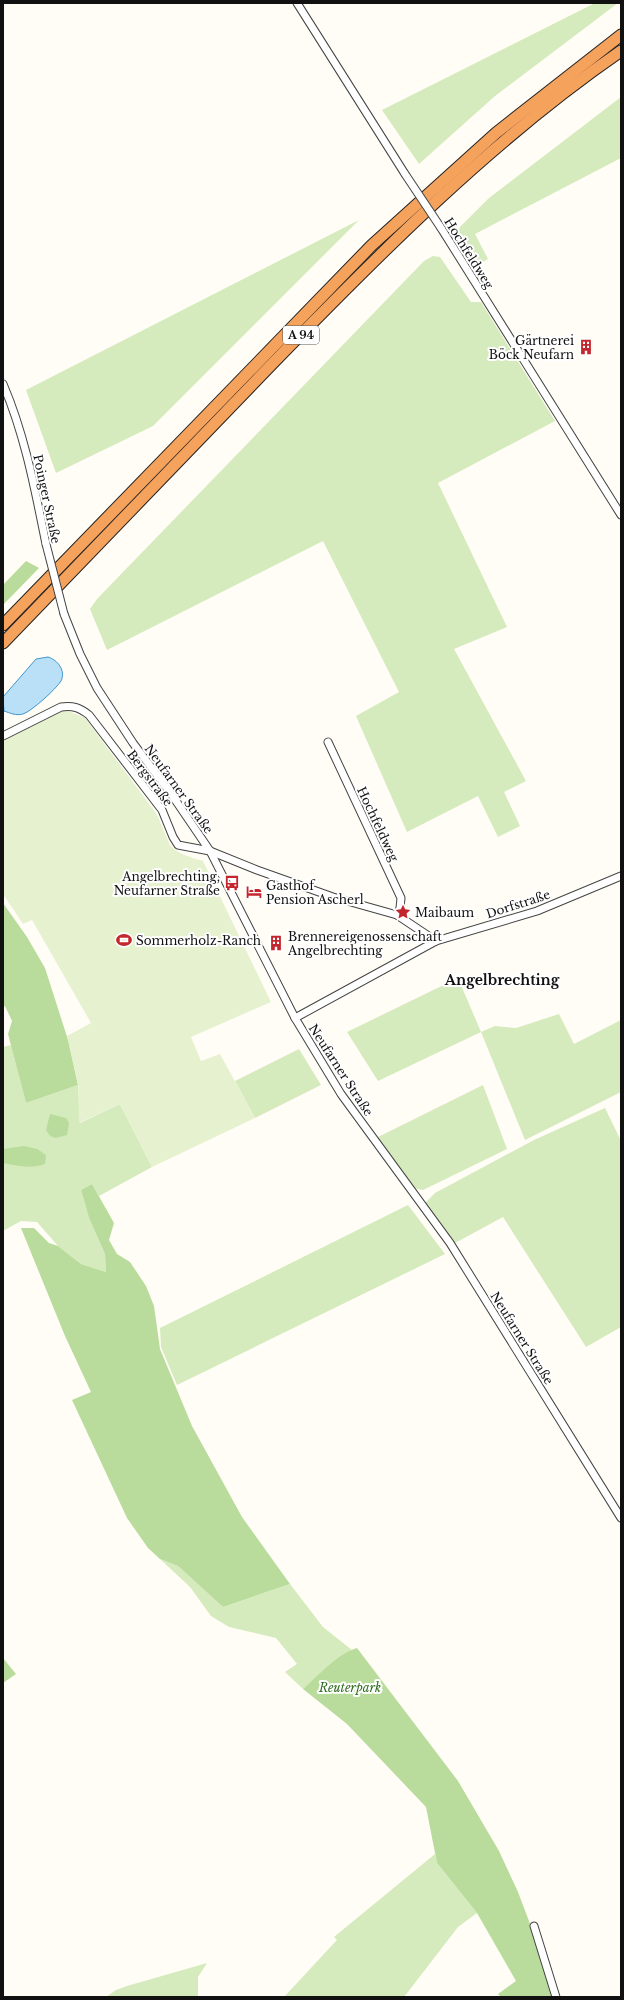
<svg xmlns="http://www.w3.org/2000/svg" width="624" height="2000" viewBox="0 0 624 2000" font-family="'Libre Baskerville',serif">
	<style>
		.green { fill: #d5ebbd }
		.forest { fill: #b9dc9c }
		.pitch { fill: #e6f2cf }
		.water { fill: #b9e0f7; stroke: #3f96cf }
		.lines { fill: none; stroke-linecap: round; stroke-linejoin: round }
		.minor-casing { stroke: #444; stroke-width: 9 }
		.highway-casing { stroke: #222; stroke-width: 13 }
		.minor { stroke: #fff; stroke-width: 7 }
		.highway { stroke: #f5a25d; stroke-width: 11 }
		.minor-bridge-casing { stroke: #444; stroke-width: 9; stroke-linecap: butt }
		.minor-bridge { stroke: #fff; stroke-width: 7 }
		.labels { text-anchor: middle; dominant-baseline: central; stroke-width: 4; stroke-linejoin: round; paint-order: stroke }
		.shield { fill: #fff; stroke: #585858; stroke-width: 1 }
		.shield-label { font-size: 11px; font-weight: bold; fill: #111 }
		.street-label { font-size: 12px; fill: #111; stroke: #fff }
		.poi-label { font-size: 12px; fill: #111; stroke: #fff; text-anchor: start }
		.park-label { font-size: 12px; font-style: italic; fill: #2f6b1f; stroke: #fff }
		.quarter-label { font-size: 14px; font-weight: bold; fill: #111; stroke: #fff }
	</style>
	<rect width="100%" height="100%" fill="#fffdf5"/>
	<g class="green">
		<path d="M 595,3 L 618,3 L 495,96 L 419,164 L 382,110 Z"/>
		<path d="M 621,97 L 621,158 L 475,234 L 488,259 L 476,266 L 481,274 L 474,277 L 455,248 L 454,240 L 460,227 L 489,198 Z"/>
		<path d="M 359,220 L 153,426 L 56,473 L 26,390 Z"/>
		<path d="M 433,256 L 440,257 L 471,302 L 481,302 L 555,421 L 438,483 L 507,627 L 454,649 L 526,781 L 504,792 L 520,826 L 498,837 L 478,796 L 407,832 L 356,716 L 399,692 L 323,541 L 107,650 L 90,609 L 97,599 L 424,261 Z"/>
		<path d="M 458,978 L 481,1032 L 495,1026 L 516,1028 L 559,1014 L 574,1044 L 621,1020 L 621,1092 L 525,1140 L 481,1032 L 378,1081 L 347,1032 Z"/>
		<path d="M 11,1045 L 26,1103 L 78,1085 L 80,1123 L 120,1104 L 152,1167 L 99,1196 L 92,1184 L 81,1190 L 89,1218 L 105,1254 L 106,1272 L 81,1264 L 58,1246 L 37,1222 L 21,1221 L 3,1231 L 3,1047 Z"/>
		<path d="M 299,1049 L 321,1085 L 255,1118 L 235,1081 Z"/>
		<path d="M 483,1085 L 507,1149 L 423,1190 L 413,1188 L 376,1138 Z"/>
		<path d="M 605,1108 L 621,1141 L 621,1327 L 586,1347 L 503,1217 L 455,1243 L 425,1203 L 435,1193 L 534,1140 Z"/>
		<path d="M 408,1205 L 445,1254 L 177,1385 L 161,1347 L 160,1328 Z"/>
		<path d="M 160,1559 L 178,1566 L 223,1607 L 290,1584 L 323,1627 L 352,1650 L 332,1664 L 303,1689 L 285,1672 L 297,1664 L 276,1638 L 229,1627 L 211,1616 L 190,1587 Z"/>
		<path d="M 435,1854 L 437,1863 L 477,1913 L 458,1927 L 404,1997 L 284,1997 L 337,1940 L 334,1937 Z"/>
		<path d="M 207,1963 L 198,1977 L 198,1997 L 106,1997 L 116,1990 L 127,1986 Z"/>
	</g>
	<g class="forest">
		<path d="M 26,561 L 39,568 L 3,605 L 3,585 Z"/>
		<path d="M 3,903 L 27,937 L 45,968 L 69,1043 L 78,1085 L 26,1103 L 8,1034 L 12,1021 L 5,1006 L 3,1007 Z"/>
		<path d="M 50,1114 L 66,1118 L 69,1123 L 67,1135 L 56,1138 L 50,1136 L 46,1130 Z"/>
		<path d="M 24,1146 L 37,1149 L 46,1155 L 45,1164 C 31,1169 17,1166 3,1163 L 3,1149 Z"/>
		<path d="M 92,1184 L 114,1223 L 109,1240 L 117,1254 L 130,1262 L 146,1286 L 154,1306 L 160,1349 L 192,1426 L 242,1517 L 290,1584 L 223,1607 L 178,1566 L 160,1559 L 148,1548 L 127,1518 L 72,1400 L 91,1392 L 65,1336 L 21,1228 L 34,1228 L 49,1243 L 58,1246 L 81,1264 L 106,1272 L 105,1254 L 89,1218 L 81,1190 Z"/>
		<path d="M 357,1648 L 458,1781 L 499,1851 L 518,1892 L 538,1945 L 554,1997 L 501,1997 L 498,1994 L 516,1981 L 477,1913 L 437,1863 L 426,1807 L 347,1724 L 303,1689 C 319,1675 337,1654 357,1648 Z"/>
		<path d="M 3,1658 L 16,1674 L 3,1683 Z"/>
	</g>
	<path class="pitch" d="M 66,710 L 85,718 L 156,813 C 160,820 168,842 171,846 C 178,854 193,858 203,861 L 271,1002 L 191,1037 L 201,1061 L 220,1054 L 255,1118 L 152,1167 L 120,1104 L 79,1123 L 78,1085 L 67,1036 L 91,1023 L 32,920 L 23,924 L 3,894 L 3,739 L 57,711 Z"/>
	<path class="water" d="M 48,657 C 58,660 66,671 61,681 C 56,689 32,711 23,714 C 16,716 10,713 4,711 L 3,697 L 36,659 Z"/>
	<g class="lines">
		<defs>
			<g id="minor">
				<path d="M 297,3 L 405,174"/>
				<path d="M 441,228 L 621,515"/>
				<path d="M 3,384 C 25,435 35,490 46,544"/>
				<path d="M 64,614 L 80,654 L 97,688 L 133,743 L 174,798 L 210,851 L 295,1018 L 341,1094 L 450,1243 L 621,1518"/>
				<path d="M 3,736 L 61,707 C 73,705 80,708 89,715 L 162,810 L 173,837 L 178,845 L 210,851 L 257,870 L 333,897 L 397,915 L 436,941"/>
				<path d="M 328,742 L 401,898 L 400,908 L 397,915"/>
				<path d="M 295,1018 L 436,941 L 537,911 L 621,876"/>
				<path d="M 534,1926 L 556,1997"/>
			</g>
			<g id="highway">
				<path d="M 3,625 L 372,245 L 496,133 L 621,35"/>
				<path d="M 3,643 C 93,550 182,457 272,364 C 381,252 492,140 621,51"/>
			</g>
		</defs>
		<use href="#minor" class="minor-casing"/>
		<use href="#highway" class="highway-casing"/>
		<use href="#minor" class="minor"/>
		<use href="#highway" class="highway"/>
		<defs>
			<g id="minor-bridge">
				<path d="M 405,174 L 441,228"/>
				<path d="M 46,544 L 64,614"/>
			</g>
		</defs>
		<use href="#minor-bridge" class="minor-bridge-casing"/>
		<use href="#minor-bridge" class="minor-bridge"/>
	</g>
	<defs>
		<symbol id="building-bare" viewBox="-9 -9 18 18"><path d="M-4-6H4V6H1V3H-1V6H-4ZM-2.5-4.3h1.7v1.8h-1.7ZM.8-4.3h1.7v1.8H.8ZM-2.5-1h1.7V.8h-1.7ZM.8-1h1.7V.8H.8Z" fill="#c4262e" stroke="#fff" stroke-width="2.5" paint-order="stroke"/></symbol>
		<symbol id="bus-bare" viewBox="-9 -9 18 18"><path d="M-5-6H5V4H4V6H2V4H-2V6H-4V4H-5ZM-3.5-4V0h7V-4ZM-3.5 1.2v1.5H-2V1.2ZM2 1.2v1.5H3.5V1.2Z" fill="#c4262e" stroke="#fff" stroke-width="2.5" paint-order="stroke"/></symbol>
		<symbol id="hotel-bare" viewBox="-9 -9 18 18"><path d="M-6-4.5h1.5V1H6V5H4.5V3h-9V5H-6ZM-4 0a1.8 1.8 0 1 1 3.6 0ZM.5 0V-2.5h3Q6-2.5 6 0Z" fill="#c4262e" stroke="#fff" stroke-width="2.5" paint-order="stroke"/></symbol>
		<symbol id="sight-bare" viewBox="-9 -9 18 18"><path d="M0-6L1.8-2.2L6-1.7L2.9 1.2L3.7 5.4L0 3.3L-3.7 5.4L-2.9 1.2L-6-1.7L-1.8-2.2Z" fill="#c4262e" stroke="#fff" stroke-width="2.5" paint-order="stroke"/></symbol>
		<symbol id="stadium-bare" viewBox="-9 -9 18 18"><path d="M0-5a6.5 5 0 1 0 0 10a6.5 5 0 1 0 0-10ZM-3.5-1.8h7v3.6h-7Z" fill="#c4262e" stroke="#fff" stroke-width="2.5" paint-order="stroke"/></symbol>
	</defs>
	<g fill-rule="evenodd">
		<use href="#building-bare" x="575" y="336" width="22" height="22"/>
		<use href="#bus-bare" x="221" y="872" width="22" height="22"/>
		<use href="#hotel-bare" x="243" y="881" width="22" height="22"/>
		<use href="#sight-bare" x="392" y="901" width="22" height="22"/>
		<use href="#stadium-bare" x="113" y="929" width="22" height="22"/>
		<use href="#building-bare" x="265" y="932" width="22" height="22"/>
	</g>
	<g class="labels">
		<rect class="shield" x="283" y="326" width="36" height="18" rx="3"/>
		<g class="shield-label">
			<text x="301" y="335">A 94</text>
		</g>
		<g class="street-label">
			<text transform="translate(469 253) rotate(58)">Hochfeldweg</text>
			<text transform="translate(47 499) rotate(78)">Poinger Straße</text>
			<text transform="translate(150 778) rotate(53)">Bergstraße</text>
			<text transform="translate(179 789) rotate(54)">Neufarner Straße</text>
			<text transform="translate(378 824) rotate(65)">Hochfeldweg</text>
			<text transform="translate(518 904) rotate(-18)">Dorfstraße</text>
			<text transform="translate(341 1070) rotate(57)">Neufarner Straße</text>
			<text transform="translate(522 1338) rotate(58)">Neufarner Straße</text>
		</g>
		<g class="poi-label">
			<text x="574" y="340" text-anchor="end">Gärtnerei<tspan x="574" dy="14">Böck Neufarn</tspan></text>
			<text x="220" y="876" text-anchor="end">Angelbrechting,<tspan x="220" dy="14">Neufarner Straße</tspan></text>
			<text x="266" y="885">Gasthof<tspan x="266" dy="14">Pension Ascherl</tspan></text>
			<text x="415" y="912">Maibaum</text>
			<text x="288" y="936">Brennereigenossenschaft<tspan x="288" dy="14">Angelbrechting</tspan></text>
			<text x="136" y="940">Sommerholz-Ranch</text>
		</g>
		<g class="park-label">
			<text x="350" y="1687">Reuterpark</text>
		</g>
		<g class="quarter-label">
			<text x="502" y="980">Angelbrechting</text>
		</g>
	</g>
	<rect width="624" height="2000" fill="none" stroke="#111111" stroke-width="8"/>
</svg>
